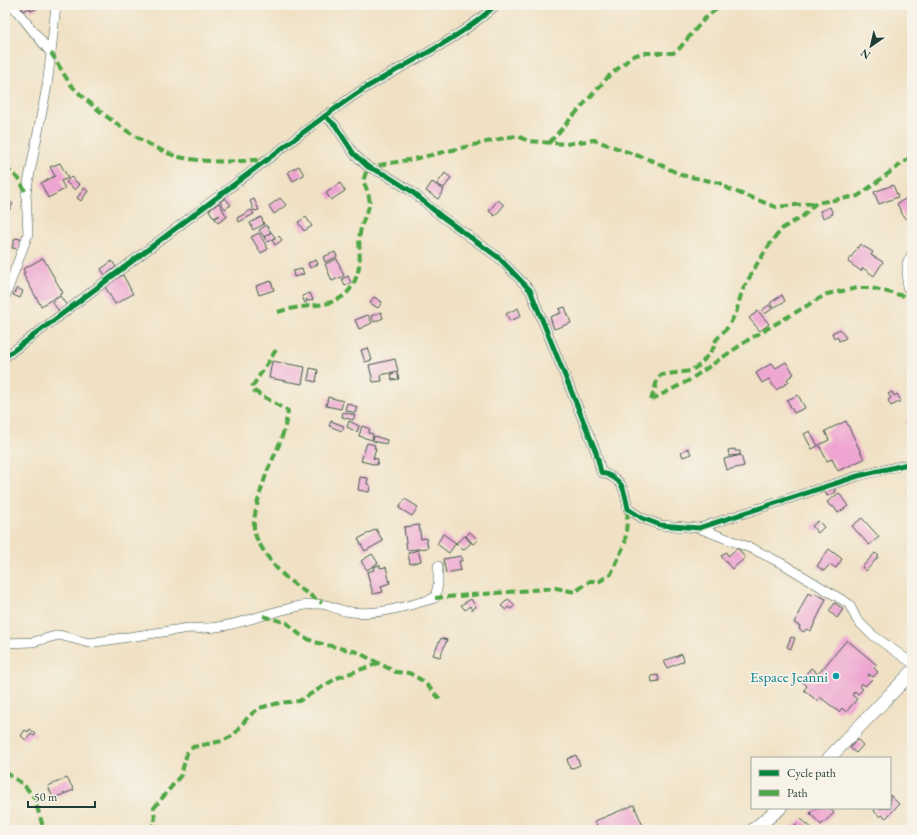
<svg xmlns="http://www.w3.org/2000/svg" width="917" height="835" viewBox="0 0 917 835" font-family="'EB Garamond',serif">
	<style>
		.building { fill: #eea4d0 }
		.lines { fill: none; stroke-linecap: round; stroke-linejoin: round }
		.minor-casing { stroke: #3e564a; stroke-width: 10 }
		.secondary-casing { stroke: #3e564a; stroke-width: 14 }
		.minor { stroke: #fff; stroke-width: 9 }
		.secondary { stroke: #fff; stroke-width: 13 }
		.quiet { stroke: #4fa644; stroke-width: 4; stroke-dasharray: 8 4; stroke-linecap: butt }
		.cycleway-casing { stroke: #f7f3e8; stroke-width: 8 }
		.cycleway { stroke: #00873e; stroke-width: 5 }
		.culture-dot { fill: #0f9aa8; stroke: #f7f3e8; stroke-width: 1.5 }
		.labels { text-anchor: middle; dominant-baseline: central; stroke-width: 3.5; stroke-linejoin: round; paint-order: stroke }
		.culture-label { font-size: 15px; fill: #0d838f; stroke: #f7f3e8; text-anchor: end }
	</style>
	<rect width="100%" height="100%" fill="#f7f3e8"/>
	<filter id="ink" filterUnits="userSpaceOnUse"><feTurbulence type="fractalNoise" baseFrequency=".025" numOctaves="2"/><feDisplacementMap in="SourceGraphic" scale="8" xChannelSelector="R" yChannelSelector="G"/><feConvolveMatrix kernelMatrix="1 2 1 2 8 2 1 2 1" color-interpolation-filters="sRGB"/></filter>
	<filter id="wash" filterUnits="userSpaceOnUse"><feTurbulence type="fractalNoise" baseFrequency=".012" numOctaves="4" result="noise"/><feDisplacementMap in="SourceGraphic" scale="16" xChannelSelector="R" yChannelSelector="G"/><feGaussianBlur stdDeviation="0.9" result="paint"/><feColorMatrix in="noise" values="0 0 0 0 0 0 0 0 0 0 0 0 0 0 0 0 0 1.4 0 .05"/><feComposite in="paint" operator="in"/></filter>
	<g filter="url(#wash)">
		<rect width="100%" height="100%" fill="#f0e1c4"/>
		<g id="blocks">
			<g class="building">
				<path d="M 21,5 L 36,5 L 38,8 L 31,11 L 30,8 L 23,11 Z"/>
				<path d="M 60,163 L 68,178 L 61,181 L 65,189 L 48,198 L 41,183 L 55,176 L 50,167 Z"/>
				<path d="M 299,166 L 304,175 L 293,181 L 288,172 Z"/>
				<path d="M 445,173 L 451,178 L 444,188 L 437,184 Z"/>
				<path d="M 71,177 L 80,185 L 75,190 L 66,182 Z"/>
				<path d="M 432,182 L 444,190 L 438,199 L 426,191 Z"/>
				<path d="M 340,183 L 345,191 L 331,200 L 326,193 Z"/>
				<path d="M 893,185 L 898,197 L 879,204 L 874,192 Z"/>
				<path d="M 84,188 L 88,191 L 81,201 L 77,198 Z"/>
				<path d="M 908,197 L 912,203 L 912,215 L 905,219 L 897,204 Z"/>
				<path d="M 225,198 L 231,205 L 225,209 L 220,202 Z"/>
				<path d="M 280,198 L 286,205 L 274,214 L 269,206 Z"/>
				<path d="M 5,199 L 13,204 L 8,212 L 5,211 Z"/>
				<path d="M 254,199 L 259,210 L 254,211 L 250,201 Z"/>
				<path d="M 498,200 L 504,205 L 495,216 L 489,211 Z"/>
				<path d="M 219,203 L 227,217 L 218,223 L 215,219 L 220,215 L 214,218 L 209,210 Z"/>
				<path d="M 830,207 L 833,214 L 823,218 L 820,211 Z"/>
				<path d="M 251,210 L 254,214 L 239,222 L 237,218 Z"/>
				<path d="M 261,217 L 264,224 L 253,230 L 250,223 Z"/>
				<path d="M 306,217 L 312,226 L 304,231 L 298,222 Z"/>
				<path d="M 266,225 L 271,232 L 264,237 L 259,230 Z"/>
				<path d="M 271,232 L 275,237 L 268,242 L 264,238 Z"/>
				<path d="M 259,233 L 268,249 L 261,253 L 251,237 Z"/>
				<path d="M 279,236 L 282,240 L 275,245 L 272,240 Z"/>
				<path d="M 15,238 L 21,239 L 19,249 L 12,248 Z"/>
				<path d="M 860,244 L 873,252 L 871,255 L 883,262 L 874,276 L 863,268 L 861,271 L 848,262 Z"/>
				<path d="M 335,252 L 337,257 L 325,262 L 323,257 Z"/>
				<path d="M 43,258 L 63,293 L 41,306 L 23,274 L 25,273 L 23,269 Z"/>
				<path d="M 337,259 L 344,276 L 332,281 L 325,264 Z"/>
				<path d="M 316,260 L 318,264 L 310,268 L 308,263 Z"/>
				<path d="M 112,261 L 116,267 L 105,275 L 101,269 Z"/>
				<path d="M 302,269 L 304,274 L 294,277 L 293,271 Z"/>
				<path d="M 123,275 L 133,294 L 115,304 L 104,285 Z"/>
				<path d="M 348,276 L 351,283 L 345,286 L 342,279 Z"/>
				<path d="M 271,281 L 274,290 L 259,295 L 256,286 Z"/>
				<path d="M 17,288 L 23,291 L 20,298 L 13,295 Z"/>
				<path d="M 310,293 L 313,300 L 309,301 L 306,299 L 307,302 L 305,303 L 302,296 Z"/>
				<path d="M 782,295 L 785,301 L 773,308 L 770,303 Z"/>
				<path d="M 60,296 L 67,306 L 59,311 L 52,302 Z"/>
				<path d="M 374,297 L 382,302 L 378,308 L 370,303 Z"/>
				<path d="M 769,305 L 772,309 L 765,314 L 762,310 Z"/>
				<path d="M 565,307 L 571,323 L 554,329 L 550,317 L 561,313 L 559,309 Z"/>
				<path d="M 518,308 L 521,316 L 510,321 L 506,314 Z"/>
				<path d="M 758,311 L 769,324 L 760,331 L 749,318 Z"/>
				<path d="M 381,312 L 383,318 L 374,322 L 371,316 Z"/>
				<path d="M 368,315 L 372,323 L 359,329 L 355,320 Z"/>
				<path d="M 840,329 L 846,338 L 839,341 L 837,336 L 834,338 L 832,333 Z"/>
				<path d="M 368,348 L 372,360 L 365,362 L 361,350 Z"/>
				<path d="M 395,359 L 398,371 L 381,375 L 382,381 L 373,382 L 369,365 Z"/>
				<path d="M 272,361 L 305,367 L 302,384 L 269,378 Z"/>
				<path d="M 786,362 L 794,374 L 787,379 L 789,382 L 776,390 L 769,379 L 762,383 L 756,373 L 772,363 L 776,368 Z"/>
				<path d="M 310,368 L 318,370 L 316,382 L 308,380 Z"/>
				<path d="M 397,372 L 399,379 L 392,380 L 391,374 Z"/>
				<path d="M 892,392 L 894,396 L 897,394 L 901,401 L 891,406 L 888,400 L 891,398 L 888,394 Z"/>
				<path d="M 798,395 L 805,408 L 794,413 L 787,400 Z"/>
				<path d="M 328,397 L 343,401 L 341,409 L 326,406 Z"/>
				<path d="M 347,403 L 357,407 L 355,413 L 345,410 Z"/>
				<path d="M 343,412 L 355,415 L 353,420 L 342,417 Z"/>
				<path d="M 912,419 L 912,441 L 906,421 Z"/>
				<path d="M 331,421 L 344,426 L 342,431 L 329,426 Z"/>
				<path d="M 349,421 L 359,426 L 357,432 L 347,427 Z"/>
				<path d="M 846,421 L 864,459 L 838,471 L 832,459 L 827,461 L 819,445 L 829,440 L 825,431 Z"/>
				<path d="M 362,426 L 370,429 L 368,433 L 373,434 L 372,440 L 359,436 Z"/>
				<path d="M 810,431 L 818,446 L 812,449 L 804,434 Z"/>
				<path d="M 374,436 L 387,440 L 386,444 L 373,441 Z"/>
				<path d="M 367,443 L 375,445 L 374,448 L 376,448 L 373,458 L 378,459 L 377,465 L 361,461 Z"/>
				<path d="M 688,448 L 691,454 L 683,457 L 681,452 Z"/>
				<path d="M 735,449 L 735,451 L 740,451 L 740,455 L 729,456 L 728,450 Z"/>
				<path d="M 741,455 L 744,466 L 727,470 L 724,459 Z"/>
				<path d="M 360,477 L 368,478 L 367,484 L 370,485 L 369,492 L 358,490 Z"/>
				<path d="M 833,487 L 836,492 L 827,496 L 825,491 Z"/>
				<path d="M 839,493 L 848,506 L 838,513 L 833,506 L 831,507 L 827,502 Z"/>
				<path d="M 405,499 L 418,507 L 412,516 L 399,508 Z"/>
				<path d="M 862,518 L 879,537 L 869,545 L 852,526 Z"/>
				<path d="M 818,521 L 824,527 L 818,533 L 812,526 Z"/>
				<path d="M 419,525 L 421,539 L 426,538 L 428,548 L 407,550 L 404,527 Z"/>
				<path d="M 376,529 L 383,541 L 365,551 L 358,539 Z"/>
				<path d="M 470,532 L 478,540 L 473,544 L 466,536 Z"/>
				<path d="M 443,534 L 456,543 L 449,553 L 437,544 Z"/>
				<path d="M 465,536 L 471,543 L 463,550 L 456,543 Z"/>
				<path d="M 738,548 L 745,558 L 732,569 L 721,556 L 726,552 L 728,556 Z"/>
				<path d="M 829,549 L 842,559 L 836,568 L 830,564 L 824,571 L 817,566 Z"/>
				<path d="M 418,550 L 421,561 L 410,564 L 408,553 Z"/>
				<path d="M 875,553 L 879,556 L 866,571 L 862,567 Z"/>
				<path d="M 372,554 L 378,563 L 367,570 L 361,561 Z"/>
				<path d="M 461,556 L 462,561 L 459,561 L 461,570 L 446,573 L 443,559 Z"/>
				<path d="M 380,565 L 380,568 L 386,567 L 390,583 L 381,586 L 383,592 L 373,594 L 367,572 L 374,570 L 373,567 Z"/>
				<path d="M 808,593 L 812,595 L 814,593 L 826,599 L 811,631 L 806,629 L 804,632 L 799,629 L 800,626 L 794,623 Z"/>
				<path d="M 471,599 L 476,607 L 472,610 L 470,606 L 465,610 L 461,605 Z"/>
				<path d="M 508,599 L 515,605 L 511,609 L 508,607 L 506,610 L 501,606 Z"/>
				<path d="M 835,603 L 843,609 L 837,618 L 829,611 Z"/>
				<path d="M 791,637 L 795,638 L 791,649 L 787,647 Z"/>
				<path d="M 441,638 L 447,640 L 440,657 L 433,655 Z"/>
				<path d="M 847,640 L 877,665 L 874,668 L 878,672 L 873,677 L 869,674 L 868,675 L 872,679 L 865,686 L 862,683 L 859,686 L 863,689 L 858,694 L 855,691 L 852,695 L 857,699 L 846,712 L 842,708 L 839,712 L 820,697 L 817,701 L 804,690 L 807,686 L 801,680 L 811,668 L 818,674 Z"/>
				<path d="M 682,654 L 684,661 L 667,668 L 664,661 Z"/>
				<path d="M 658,675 L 659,681 L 652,682 L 651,676 Z"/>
				<path d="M 30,729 L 36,734 L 34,736 L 31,734 L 26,740 L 21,736 L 25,730 L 28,732 Z"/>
				<path d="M 857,739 L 863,745 L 856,753 L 850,748 Z"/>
				<path d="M 576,755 L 580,765 L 570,769 L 567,759 Z"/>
				<path d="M 67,778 L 74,790 L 53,798 L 48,786 Z"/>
				<path d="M 890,795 L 899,804 L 886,818 L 882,815 L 880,817 L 874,811 L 876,808 L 890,808 Z"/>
				<path d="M 634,805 L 643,826 L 633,830 L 599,830 L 595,821 Z"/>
				<path d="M 816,808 L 830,808 L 834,813 L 821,825 L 810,813 Z"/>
				<path d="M 801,819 L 814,830 L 797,830 L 793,827 Z"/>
			</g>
		</g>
	</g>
	<g filter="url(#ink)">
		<use href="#blocks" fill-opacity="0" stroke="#3e564a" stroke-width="1"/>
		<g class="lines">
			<defs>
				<g id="minor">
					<path d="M 51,53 L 56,5"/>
					<path d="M 325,116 L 335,125 L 354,154 L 368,167 L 386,175 L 411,191 L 441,216 L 499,258 L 530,290 L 596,452 L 601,472 C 624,480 624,488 628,509 L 642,518 L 660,525 L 699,528 L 858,476 L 912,463"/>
					<path d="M 912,254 L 907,263 L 907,287 L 912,289"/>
					<path d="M 5,297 L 28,234 L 26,193 L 47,86 L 51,53 L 12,5"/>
					<path d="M 5,357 L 325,116 C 341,105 357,92 374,83 C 415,59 460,38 496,5"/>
					<path d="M 699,528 L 753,549 L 783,564 L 849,604 L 857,620 L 871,634 L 912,663"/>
					<path d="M 5,643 L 33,642 L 59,635 L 89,643 L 189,628 C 230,632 267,610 307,605 C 328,602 328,607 345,611 C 375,617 407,606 435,598 L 438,584 L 438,566"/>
				</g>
				<g id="secondary">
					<path d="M 829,758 L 912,672"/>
					<path d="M 753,830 L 780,808"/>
				</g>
			</defs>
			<use href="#minor" class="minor-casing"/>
			<use href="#secondary" class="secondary-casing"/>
			<use href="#minor" class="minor"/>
			<use href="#secondary" class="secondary"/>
			<g class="quiet">
				<path d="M 51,53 C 58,63 64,76 72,86 C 94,110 151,152 184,158 C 210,163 239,162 266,159"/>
				<path d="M 549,143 L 609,76 L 633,56 L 643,53 L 673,53 L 678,50 L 706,17 L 722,5"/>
				<path d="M 5,167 L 19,179 L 26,193"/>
				<path d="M 278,312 C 314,300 349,315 359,267 C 361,256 358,244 360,233 C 365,206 377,210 363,181 L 368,167 L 414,159 L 508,137 L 518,136 L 528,141 L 566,144 L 594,140 L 653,161 L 681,175 L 720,183 L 729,189 L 776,207 L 816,203"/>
				<path d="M 276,350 L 252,387 L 254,391 L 288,411 C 284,437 277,449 267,472 C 262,486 253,514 254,528 C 254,535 259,543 262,548 C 279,576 296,586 322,603"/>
				<path d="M 651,400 L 658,378 L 661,375 L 690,371 L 700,365 L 714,347 L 716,340 L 728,327 L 736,313 L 742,291 L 757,264 L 772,241 L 783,228 L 803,216 L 816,203 L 858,196 L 912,156"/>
				<path d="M 651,400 L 688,381 L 748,340 L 827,294 L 858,288 L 871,288 L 912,298"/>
				<path d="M 435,598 L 556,588 L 575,592 L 590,581 L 600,581 L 611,574 L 625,543 L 628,509"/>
				<path d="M 263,616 L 287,623 L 299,634 L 314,642 L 357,652 L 396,672 L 409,673 L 423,681 L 441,700"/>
				<path d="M 5,772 L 23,784 L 34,797 L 44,830"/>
				<path d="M 148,830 L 155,823 L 154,808 L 181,775 L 187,753 L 193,747 L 222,741 L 234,735 L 248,717 L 259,708 L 279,703 L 299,701 L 337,678 L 379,663"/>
			</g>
			<defs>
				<g id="cycleway">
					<path d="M 325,116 L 335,125 L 354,154 L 368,167 L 386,175 L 411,191 L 441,216 L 499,258 L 530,290 L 596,452 L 601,472 C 624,480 624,488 628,509 L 642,518 L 660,525 L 699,528 L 858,476 L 912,463"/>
					<path d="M 5,357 L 325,116 C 341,105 357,92 374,83 C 415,59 460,38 496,5"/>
				</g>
			</defs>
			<use href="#cycleway" class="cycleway-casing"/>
			<use href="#cycleway" class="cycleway"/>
		</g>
	</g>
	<circle class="culture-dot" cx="836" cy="676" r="4"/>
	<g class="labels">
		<g class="culture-label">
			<text x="828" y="676">Espace Jeanni</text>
		</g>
	</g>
	<rect width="917" height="835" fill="none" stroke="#f7f3e8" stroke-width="20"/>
	<rect x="751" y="757" width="140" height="52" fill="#f7f3e8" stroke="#a1aaa0"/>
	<rect x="759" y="770" width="20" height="6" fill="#00873e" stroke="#a1aaa0"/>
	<text x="787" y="777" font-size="12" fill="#1f3d34">Cycle path</text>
	<rect x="759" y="790" width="20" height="6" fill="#4fa644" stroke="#a1aaa0"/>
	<text x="787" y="797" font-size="12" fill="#1f3d34">Path</text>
	<g transform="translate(871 46) rotate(214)" stroke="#f7f3e8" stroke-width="3" paint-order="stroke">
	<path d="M0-3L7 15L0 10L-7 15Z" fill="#1f3d34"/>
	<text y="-6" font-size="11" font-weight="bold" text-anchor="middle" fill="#1f3d34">N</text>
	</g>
	<path d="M28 801v6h67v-6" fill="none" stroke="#1f3d34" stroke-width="2"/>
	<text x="34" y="801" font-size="12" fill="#1f3d34" stroke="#f7f3e8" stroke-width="3" paint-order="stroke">50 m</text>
</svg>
